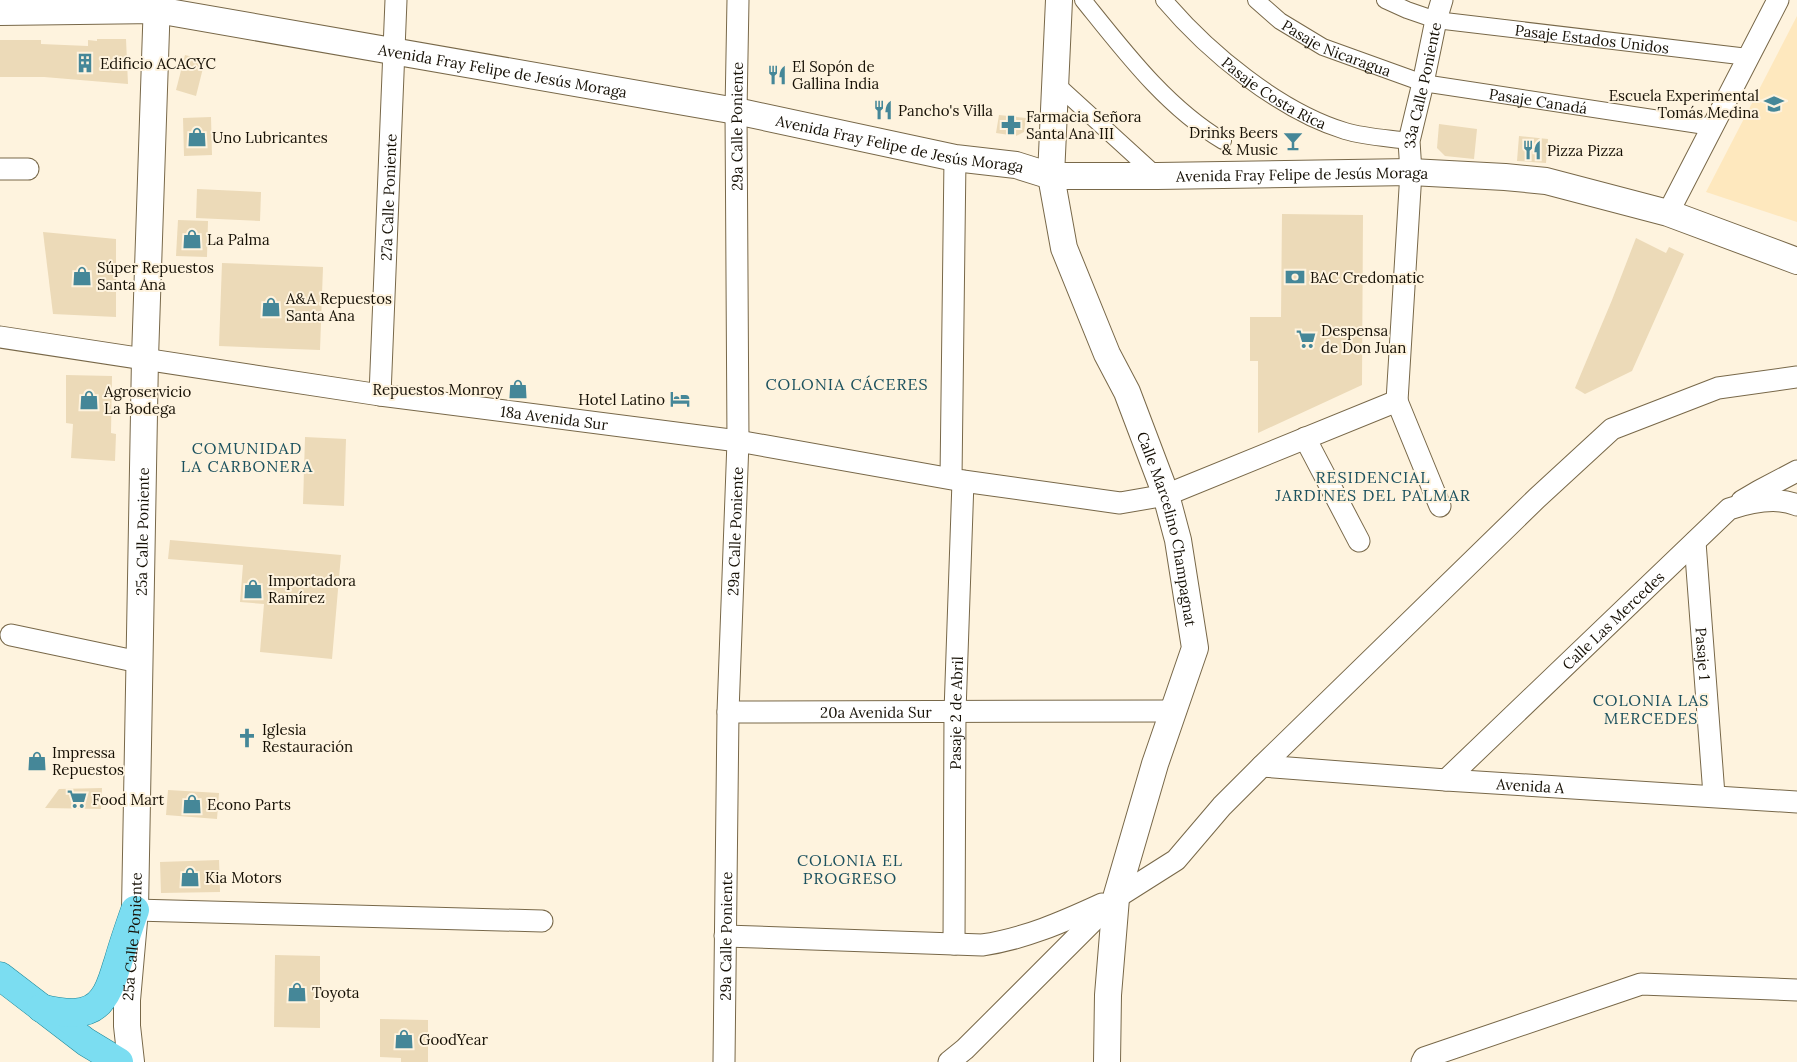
<svg xmlns="http://www.w3.org/2000/svg" width="1797" height="1062" viewBox="0 0 1797 1062" font-family="Lora,serif">
	<style>
		.built { fill: #fee8be }
		.building { fill: #ecdab8 }
		.lines { fill: none; stroke-linecap: round; stroke-linejoin: round }
		.pedestrian-casing { stroke: #786849; stroke-width: 18 }
		.minor-casing { stroke: #786849; stroke-width: 23 }
		.tertiary-casing { stroke: #786849; stroke-width: 28 }
		.primary-casing { stroke: #1e8799; stroke-width: 29 }
		.pedestrian { stroke: #fff; stroke-width: 16 }
		.minor { stroke: #fff; stroke-width: 21 }
		.tertiary { stroke: #fff; stroke-width: 26 }
		.primary { stroke: #7bddf1; stroke-width: 28 }
		.labels { text-anchor: middle; dominant-baseline: central; stroke-width: 4; stroke-linejoin: round; paint-order: stroke }
		.street-label { font-size: 15px; fill: #161005; stroke: #fef3de }
		.poi-label { font-size: 15px; fill: #161005; stroke: #fef3de; text-anchor: start }
		.neighbourhood-label { font-size: 16px; letter-spacing: 1px; fill: #1b515e; stroke: #fef3de }
	</style>
	<rect width="100%" height="100%" fill="#fef3de"/>
	<path class="built" d="M 1797,16 L 1797,222 L 1706,192 Z"/>
	<g class="building">
		<path d="M 97,39 L 126,39 L 128,84 L 44,77 L 0,77 L 0,40 L 41,40 L 41,44 L 88,46 L 88,40 L 97,41 Z"/>
		<path d="M 185,55 L 205,60 L 196,96 L 176,90 Z"/>
		<path d="M 999,115 L 1026,118 L 1024,132 L 1016,136 L 996,133 Z"/>
		<path d="M 211,117 L 212,155 L 184,156 L 183,118 Z"/>
		<path d="M 1439,124 L 1477,129 L 1474,159 L 1445,156 L 1437,148 Z"/>
		<path d="M 1519,136 L 1548,139 L 1546,163 L 1517,161 Z"/>
		<path d="M 197,189 L 261,192 L 260,221 L 196,218 Z"/>
		<path d="M 1282,214 L 1363,215 L 1362,385 L 1258,433 L 1258,361 L 1250,361 L 1250,317 L 1281,317 Z"/>
		<path d="M 178,220 L 208,221 L 207,257 L 176,256 Z"/>
		<path d="M 43,232 L 116,239 L 116,317 L 53,314 Z"/>
		<path d="M 1636,238 L 1666,253 L 1669,247 L 1684,254 L 1632,371 L 1585,394 L 1575,388 L 1612,300 Z"/>
		<path d="M 222,263 L 323,267 L 320,350 L 219,346 Z"/>
		<path d="M 66,375 L 112,376 L 111,433 L 116,434 L 115,461 L 71,458 L 73,424 L 66,423 Z"/>
		<path d="M 305,437 L 346,439 L 344,506 L 303,504 Z"/>
		<path d="M 170,540 L 341,555 L 332,659 L 260,652 L 264,604 L 240,602 L 243,565 L 168,559 Z"/>
		<path d="M 102,788 L 101,809 L 45,808 L 59,789 Z"/>
		<path d="M 168,790 L 219,793 L 217,819 L 166,815 Z"/>
		<path d="M 219,860 L 220,892 L 161,893 L 160,862 Z"/>
		<path d="M 275,955 L 320,956 L 320,1028 L 274,1027 Z"/>
		<path d="M 380,1019 L 428,1020 L 428,1062 L 401,1062 L 401,1058 L 380,1057 Z"/>
	</g>
	<g class="lines">
		<defs>
			<g id="pedestrian">
				<path d="M 1083,0 C 1124,51 1166,107 1223,141"/>
				<path id="s1" d="M 1164,0 C 1208,52 1279,111 1345,131 C 1365,137 1388,138 1409,141"/>
				<path id="s2" d="M 1256,0 L 1280,21 L 1323,47 L 1423,83 L 1712,127"/>
				<path id="s3" d="M 1385,0 L 1407,10 L 1436,20 L 1748,57"/>
				<path d="M 1055,83 L 1157,176"/>
			</g>
			<g id="minor">
				<path d="M 0,169 L 28,169"/>
				<path d="M 1668,213 L 1778,0"/>
				<path id="s4" d="M 0,337 L 380,395 L 738,441 L 963,481 L 1120,503 L 1166,495 L 1397,401 L 1411,172 L 1409,141 L 1423,83 L 1436,20 L 1442,0"/>
				<path id="s5" d="M 380,395 L 396,0"/>
				<path d="M 1397,401 L 1440,506"/>
				<path d="M 1305,438 L 1359,541"/>
				<path d="M 951,478 L 955,158"/>
				<path d="M 1742,501 L 1759,491 L 1797,471"/>
				<path id="s6" d="M 1695,542 L 1714,795"/>
				<path d="M 11,635 L 139,662"/>
				<path id="s7" d="M 728,712 L 1172,711"/>
				<path id="s8" d="M 1262,766 L 1446,780 L 1797,802"/>
				<path id="s9" d="M 1446,780 L 1729,509 C 1750,502 1776,496 1797,505"/>
				<path d="M 135,910 L 542,921"/>
				<path d="M 725,936 L 982,945 C 1024,939 1063,922 1102,904"/>
				<path id="s10" d="M 954,944 L 955,712 L 963,481"/>
				<path id="s11" d="M 724,1062 L 728,712 L 738,441 L 736,111 L 738,0"/>
				<path d="M 949,1062 L 965,1049 L 1116,898 L 1176,860 L 1222,806 L 1262,766 L 1537,498 L 1612,429 L 1718,388 L 1797,377"/>
				<path d="M 1422,1062 L 1424,1058 L 1641,984 L 1797,990"/>
			</g>
			<g id="tertiary">
				<path id="s12" d="M 1059,0 L 1051,176 L 1064,248 L 1107,354 L 1127,392 L 1166,495 L 1178,540 L 1195,648 L 1155,764 L 1116,898 L 1108,995 L 1107,1062"/>
				<path id="s13" d="M 0,12 L 157,10 L 736,111 L 955,158 L 1016,165 L 1051,176 L 1157,176 L 1411,172 L 1505,177 L 1546,181 L 1668,213 L 1797,261"/>
				<path id="s14" d="M 131,1062 L 127,1026 L 127,1000 L 135,910 L 145,358 L 157,0"/>
			</g>
			<g id="primary">
				<path d="M 0,976 L 86,1042 L 119,1062"/>
				<path d="M 41,1008 C 61,1013 89,1019 103,998 C 111,988 114,973 118,962 C 123,944 129,927 135,910"/>
			</g>
		</defs>
		<use href="#pedestrian" class="pedestrian-casing"/>
		<use href="#minor" class="minor-casing"/>
		<use href="#tertiary" class="tertiary-casing"/>
		<use href="#primary" class="primary-casing"/>
		<use href="#pedestrian" class="pedestrian"/>
		<use href="#minor" class="minor"/>
		<use href="#tertiary" class="tertiary"/>
		<use href="#primary" class="primary"/>
	</g>
	<defs>
		<symbol id="building-bare" viewBox="-9 -9 18 18"><path d="M-4-6H4V6H1V3H-1V6H-4ZM-2.5-4.3h1.7v1.8h-1.7ZM.8-4.3h1.7v1.8H.8ZM-2.5-1h1.7V.8h-1.7ZM.8-1h1.7V.8H.8Z" fill="#458798" stroke="#fef3de" stroke-width="2.5" paint-order="stroke"/></symbol>
		<symbol id="restaurant-bare" viewBox="-9 -9 18 18"><path d="M-5-6h1v4h1v-4h1v4h1v-4h1v5L-1.5 .5V6h-2V.5L-5-1ZM5-6V6H3V1.5H1.5Q1.5-4 5-6Z" fill="#458798" stroke="#fef3de" stroke-width="2.5" paint-order="stroke"/></symbol>
		<symbol id="school-bare" viewBox="-9 -9 18 18"><path d="M0-5L7-2L0 1L-7-2ZM-4 1L0 2.5L4 1V4Q0 6-4 4Z" fill="#458798" stroke="#fef3de" stroke-width="2.5" paint-order="stroke"/></symbol>
		<symbol id="pharmacy-bare" viewBox="-9 -9 18 18"><path d="M-2-6h4v4h4v4h-4v4h-4v-4h-4v-4h4Z" fill="#458798" stroke="#fef3de" stroke-width="2.5" paint-order="stroke"/></symbol>
		<symbol id="shop-bare" viewBox="-9 -9 18 18"><path d="M-5-2.5h2.3a2.7 3.5 0 0 1 5.4 0H5L5.5 6h-11ZM-1.5-2.5h3a1.5 2.3 0 0 0-3 0Z" fill="#458798" stroke="#fef3de" stroke-width="2.5" paint-order="stroke"/></symbol>
		<symbol id="bar-bare" viewBox="-9 -9 18 18"><path d="M-6-5H6L.8 .8V4.5H3.5V6h-7V4.5H-.8V.8Z" fill="#458798" stroke="#fef3de" stroke-width="2.5" paint-order="stroke"/></symbol>
		<symbol id="bank-bare" viewBox="-9 -9 18 18"><path d="M-6-4H6V4H-6ZM0-2.3a2.3 2.3 0 1 0 0 4.6a2.3 2.3 0 1 0 0-4.6Z" fill="#458798" stroke="#fef3de" stroke-width="2.5" paint-order="stroke"/></symbol>
		<symbol id="supermarket-bare" viewBox="-9 -9 18 18"><path d="M-6-5.5h2.5l.6 2H6L4.5 2H-2.5L-4.4-4H-6ZM-1.5 3.2a1.3 1.3 0 1 0 .1 0ZM3 3.2a1.3 1.3 0 1 0 .1 0Z" fill="#458798" stroke="#fef3de" stroke-width="2.5" paint-order="stroke"/></symbol>
		<symbol id="hotel-bare" viewBox="-9 -9 18 18"><path d="M-6-4.5h1.5V1H6V5H4.5V3h-9V5H-6ZM-4 0a1.8 1.8 0 1 1 3.6 0ZM.5 0V-2.5h3Q6-2.5 6 0Z" fill="#458798" stroke="#fef3de" stroke-width="2.5" paint-order="stroke"/></symbol>
		<symbol id="church-bare" viewBox="-9 -9 18 18"><path d="M-1.2-6h2.4v3.5h3.3v2.4h-3.3V6h-2.4V-.1h-3.3v-2.4h3.3Z" fill="#458798" stroke="#fef3de" stroke-width="2.5" paint-order="stroke"/></symbol>
	</defs>
	<g fill-rule="evenodd">
		<use href="#building-bare" x="71" y="49" width="28" height="28"/>
		<use href="#restaurant-bare" x="763" y="61" width="28" height="28"/>
		<use href="#school-bare" x="1760" y="90" width="28" height="28"/>
		<use href="#restaurant-bare" x="869" y="96" width="28" height="28"/>
		<use href="#pharmacy-bare" x="997" y="111" width="28" height="28"/>
		<use href="#shop-bare" x="183" y="123" width="28" height="28"/>
		<use href="#bar-bare" x="1279" y="127" width="28" height="28"/>
		<use href="#restaurant-bare" x="1518" y="136" width="28" height="28"/>
		<use href="#shop-bare" x="178" y="225" width="28" height="28"/>
		<use href="#shop-bare" x="68" y="262" width="28" height="28"/>
		<use href="#bank-bare" x="1281" y="263" width="28" height="28"/>
		<use href="#shop-bare" x="257" y="293" width="28" height="28"/>
		<use href="#supermarket-bare" x="1292" y="325" width="28" height="28"/>
		<use href="#shop-bare" x="504" y="375" width="28" height="28"/>
		<use href="#hotel-bare" x="666" y="385" width="28" height="28"/>
		<use href="#shop-bare" x="75" y="386" width="28" height="28"/>
		<use href="#shop-bare" x="239" y="575" width="28" height="28"/>
		<use href="#church-bare" x="233" y="724" width="28" height="28"/>
		<use href="#shop-bare" x="23" y="747" width="28" height="28"/>
		<use href="#supermarket-bare" x="63" y="785" width="28" height="28"/>
		<use href="#shop-bare" x="178" y="790" width="28" height="28"/>
		<use href="#shop-bare" x="176" y="863" width="28" height="28"/>
		<use href="#shop-bare" x="283" y="978" width="28" height="28"/>
		<use href="#shop-bare" x="390" y="1025" width="28" height="28"/>
	</g>
	<g class="labels">
		<g class="street-label">
			<text stroke="none"><textPath href="#s3" startOffset="212">Pasaje Estados Unidos</textPath></text>
			<text stroke="none"><textPath href="#s2" startOffset="95">Pasaje Nicaragua</textPath></text>
			<text stroke="none"><textPath href="#s13" startOffset="508">Avenida Fray Felipe de Jesús Moraga</textPath></text>
			<text stroke="none"><textPath href="#s4" startOffset="1746">33a Calle Poniente</textPath></text>
			<text stroke="none"><textPath href="#s1" startOffset="145">Pasaje Costa Rica</textPath></text>
			<text stroke="none"><textPath href="#s2" startOffset="305">Pasaje Canadá</textPath></text>
			<text stroke="none"><textPath href="#s11" startOffset="936">29a Calle Poniente</textPath></text>
			<text stroke="none"><textPath href="#s13" startOffset="912">Avenida Fray Felipe de Jesús Moraga</textPath></text>
			<text stroke="none"><textPath href="#s13" startOffset="1318">Avenida Fray Felipe de Jesús Moraga</textPath></text>
			<text stroke="none"><textPath href="#s5" startOffset="198">27a Calle Poniente</textPath></text>
			<text stroke="none"><textPath href="#s4" startOffset="560">18a Avenida Sur</textPath></text>
			<text stroke="none"><textPath href="#s12" startOffset="550">Calle Marcelino Champagnat</textPath></text>
			<text stroke="none"><textPath href="#s14" startOffset="531">25a Calle Poniente</textPath></text>
			<text stroke="none"><textPath href="#s11" startOffset="531">29a Calle Poniente</textPath></text>
			<text stroke="none"><textPath href="#s9" startOffset="231">Calle Las Mercedes</textPath></text>
			<text stroke="none"><textPath href="#s6" startOffset="112">Pasaje 1</textPath></text>
			<text stroke="none"><textPath href="#s7" startOffset="148">20a Avenida Sur</textPath></text>
			<text stroke="none"><textPath href="#s10" startOffset="231">Pasaje 2 de Abril</textPath></text>
			<text stroke="none"><textPath href="#s8" startOffset="269">Avenida A</textPath></text>
			<text stroke="none"><textPath href="#s14" startOffset="126">25a Calle Poniente</textPath></text>
			<text stroke="none"><textPath href="#s11" startOffset="126">29a Calle Poniente</textPath></text>
		</g>
		<g class="poi-label">
			<text x="100" y="63">Edificio ACACYC</text>
			<text x="792" y="66">El Sopón de<tspan x="792" dy="17">Gallina India</tspan></text>
			<text x="1759" y="95" text-anchor="end">Escuela Experimental<tspan x="1759" dy="17">Tomás Medina</tspan></text>
			<text x="898" y="110">Pancho's Villa</text>
			<text x="1026" y="116">Farmacia Señora<tspan x="1026" dy="17">Santa Ana III</tspan></text>
			<text x="1278" y="132" text-anchor="end">Drinks Beers<tspan x="1278" dy="17">&amp; Music</tspan></text>
			<text x="212" y="137">Uno Lubricantes</text>
			<text x="1547" y="150">Pizza Pizza</text>
			<text x="207" y="239">La Palma</text>
			<text x="97" y="267">Súper Repuestos<tspan x="97" dy="17">Santa Ana</tspan></text>
			<text x="1310" y="277">BAC Credomatic</text>
			<text x="286" y="298">A&amp;A Repuestos<tspan x="286" dy="17">Santa Ana</tspan></text>
			<text x="1321" y="330">Despensa<tspan x="1321" dy="17">de Don Juan</tspan></text>
			<text x="503" y="389" text-anchor="end">Repuestos Monroy</text>
			<text x="104" y="391">Agroservicio<tspan x="104" dy="17">La Bodega</tspan></text>
			<text x="665" y="399" text-anchor="end">Hotel Latino</text>
			<text x="268" y="580">Importadora<tspan x="268" dy="17">Ramírez</tspan></text>
			<text x="262" y="729">Iglesia<tspan x="262" dy="17">Restauración</tspan></text>
			<text x="52" y="752">Impressa<tspan x="52" dy="17">Repuestos</tspan></text>
			<text x="92" y="799">Food Mart</text>
			<text x="207" y="804">Econo Parts</text>
			<text x="205" y="877">Kia Motors</text>
			<text x="312" y="992">Toyota</text>
			<text x="419" y="1039">GoodYear</text>
		</g>
		<g class="neighbourhood-label">
			<text x="847" y="384">COLONIA CÁCERES</text>
			<text x="247" y="448">COMUNIDAD<tspan x="247" dy="18">LA CARBONERA</tspan></text>
			<text x="1373" y="477">RESIDENCIAL<tspan x="1373" dy="18">JARDINES DEL PALMAR</tspan></text>
			<text x="1651" y="700">COLONIA LAS<tspan x="1651" dy="18">MERCEDES</tspan></text>
			<text x="850" y="860">COLONIA EL<tspan x="850" dy="18">PROGRESO</tspan></text>
		</g>
	</g>
</svg>
